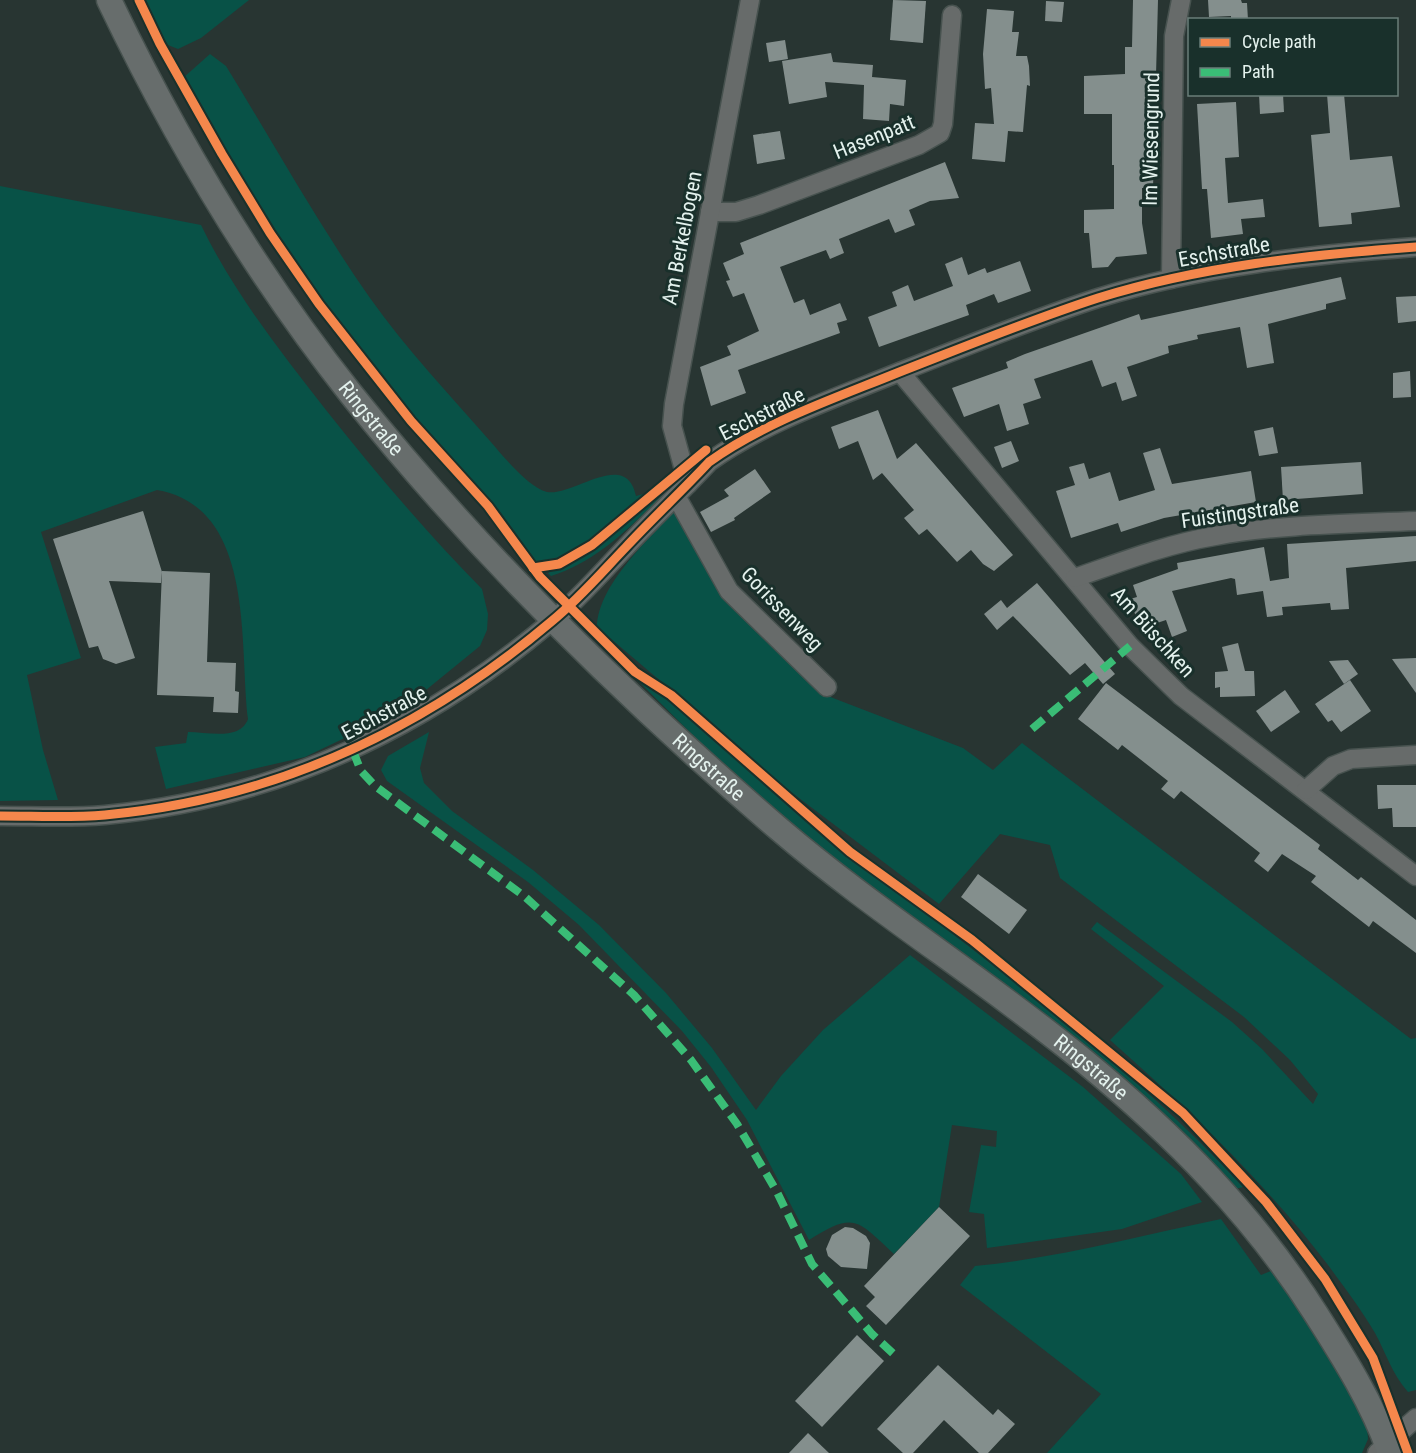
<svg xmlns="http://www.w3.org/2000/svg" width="1416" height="1453" viewBox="0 0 1416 1453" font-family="'Roboto Condensed',sans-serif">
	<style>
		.green { fill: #085247 }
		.building { fill: #848f8d }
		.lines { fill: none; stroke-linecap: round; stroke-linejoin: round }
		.minor-casing { stroke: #47524f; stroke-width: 21 }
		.secondary-casing { stroke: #47524f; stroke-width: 27 }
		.minor { stroke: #676b6a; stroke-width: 18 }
		.secondary { stroke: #676d6c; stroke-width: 24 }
		.quiet { stroke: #3abd76; stroke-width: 8; stroke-dasharray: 15 8; stroke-linecap: butt }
		.cycleway-casing { stroke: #19302b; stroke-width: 13 }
		.cycleway { stroke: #f5874c; stroke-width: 9 }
		.labels { text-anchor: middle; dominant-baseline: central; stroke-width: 6; stroke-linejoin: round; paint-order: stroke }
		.street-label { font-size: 21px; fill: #e4f2ee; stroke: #19302b }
	</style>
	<rect width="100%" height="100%" fill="#283532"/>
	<g class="green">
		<path d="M 144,0 L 249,0 L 201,38 L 178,49 L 163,43 Z"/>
		<path d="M 210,54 L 226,66 C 274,144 318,224 370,298 C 406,349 449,394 490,441 C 503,456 529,488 547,492 C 573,497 626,448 636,496 L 647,493 C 618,522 579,562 536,564 C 472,479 399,402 333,318 C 276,244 229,160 183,78 Z"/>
		<path d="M 0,186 L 201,225 C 234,293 280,351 326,410 C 375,472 427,533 482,589 L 488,614 L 487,630 L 480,646 L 399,712 L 305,757 L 166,789 L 155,747 L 186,743 L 188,732 C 208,732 240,741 248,719 C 239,645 256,507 157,490 L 41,532 L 81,658 L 27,675 L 43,750 L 58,800 L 0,801 Z"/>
		<path d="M 665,490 L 661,497 C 628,529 596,562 551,576 L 548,573 L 603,541 Z"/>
		<path d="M 675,511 L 719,592 L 820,693 L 963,748 L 993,770 L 1022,743 L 1411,1039 L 1416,1038 L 1416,1390 L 1408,1392 C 1392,1374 1386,1353 1375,1333 C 1361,1309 1344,1287 1328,1265 C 1265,1182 1189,1110 1110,1040 L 1164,986 L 1091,929 L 1097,922 L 1232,1022 L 1262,1049 L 1313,1104 L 1318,1094 L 1290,1060 L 1244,1017 L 1060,878 L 1050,845 L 1000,834 L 939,904 L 791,792 L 597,627 C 598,585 648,540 675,511 Z"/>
		<path d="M 632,675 C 702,718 754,779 817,829 C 963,945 1116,1049 1243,1187 L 1236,1189 L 1186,1138 L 807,837 L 703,745 Z"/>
		<path d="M 429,732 L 420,768 L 424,783 L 452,811 L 533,870 L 599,925 L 666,993 L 712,1048 L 756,1110 L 781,1076 L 823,1030 L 910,955 L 1083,1087 L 1181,1174 L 1202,1202 L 1122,1229 L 987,1248 L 984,1214 L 969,1212 L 981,1145 L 996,1147 L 997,1131 L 952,1125 L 939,1207 L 894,1254 C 857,1220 855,1211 809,1240 L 747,1120 L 711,1067 L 682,1031 L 579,925 L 528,882 L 387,781 L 381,770 L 388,756 Z"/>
		<path d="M 1221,1219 L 1261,1275 L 1276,1269 L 1324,1342 L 1367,1426 L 1368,1439 L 1362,1453 L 1047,1453 L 1101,1394 L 960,1285 L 975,1266 C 1058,1258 1139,1236 1221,1219 Z"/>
	</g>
	<g class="building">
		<path d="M 893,0 L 926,1 L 923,43 L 890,40 Z"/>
		<path d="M 1133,0 L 1158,0 L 1153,188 L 1142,188 L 1142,223 L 1147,254 L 1116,257 L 1108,267 L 1092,268 L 1089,233 L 1084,233 L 1084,210 L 1114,209 L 1114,165 L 1112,165 L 1112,114 L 1084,114 L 1084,76 L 1125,74 L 1125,47 L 1132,47 Z"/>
		<path d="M 1208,0 L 1241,0 L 1242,3 L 1247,3 L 1248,20 L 1231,20 L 1231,16 L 1209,17 Z"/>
		<path d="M 1046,1 L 1064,2 L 1062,22 L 1045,21 Z"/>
		<path d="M 987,9 L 1014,11 L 1012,32 L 1019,32 L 1016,56 L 1027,56 L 1029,66 L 1030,86 L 1027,85 L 1023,132 L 1008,131 L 1005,162 L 972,159 L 975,123 L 994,124 L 991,88 L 985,89 L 983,54 Z"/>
		<path d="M 785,40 L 788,59 L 769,62 L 766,43 Z"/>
		<path d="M 831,53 L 833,62 L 873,65 L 872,77 L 906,80 L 904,106 L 890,104 L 889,121 L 863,119 L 864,85 L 825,82 L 827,97 L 789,104 L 782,61 Z"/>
		<path d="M 1259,94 L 1283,94 L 1284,112 L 1260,114 Z"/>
		<path d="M 1327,94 L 1344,94 L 1350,160 L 1392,156 L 1400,207 L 1351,213 L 1352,224 L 1319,227 L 1311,135 L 1330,133 Z"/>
		<path d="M 1236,102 L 1239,157 L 1225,158 L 1228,203 L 1263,199 L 1265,217 L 1241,219 L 1243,234 L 1211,238 L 1207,189 L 1202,189 L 1197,104 Z"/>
		<path d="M 780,131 L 785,159 L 757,164 L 753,135 Z"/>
		<path d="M 945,162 L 959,198 L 930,201 L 909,210 L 915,225 L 895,233 L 889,219 L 839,239 L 844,253 L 830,259 L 826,250 L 780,267 L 794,303 L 804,299 L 810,315 L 840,303 L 847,320 L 837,323 L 840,333 L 738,370 L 746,393 L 711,406 L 700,367 L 731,355 L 727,346 L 759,331 L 744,293 L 733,297 L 726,281 L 730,280 L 723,263 L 744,254 L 740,243 Z"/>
		<path d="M 962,257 L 968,275 L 985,268 L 987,273 L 1020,261 L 1031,291 L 998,303 L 994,294 L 966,305 L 969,315 L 879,347 L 868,317 L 897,306 L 892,292 L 908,285 L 914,301 L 953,286 L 945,264 Z"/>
		<path d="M 1341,277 L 1346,299 L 1326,304 L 1326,309 L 1268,324 L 1274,363 L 1247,368 L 1240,327 L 1197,335 L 1198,339 L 1168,346 L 1169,353 L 1127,367 L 1137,396 L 1122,401 L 1116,382 L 1102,387 L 1092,360 L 1034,379 L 1041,398 L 1023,404 L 1029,424 L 1007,431 L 999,404 L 964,417 L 952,388 L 1008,368 L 1006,362 L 1025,354 L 1139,314 L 1141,320 Z"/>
		<path d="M 1416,296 L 1416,321 L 1398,323 L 1396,297 Z"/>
		<path d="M 1410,371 L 1411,397 L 1393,398 L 1393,373 Z"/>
		<path d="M 878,410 L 897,459 L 916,443 L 1013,555 L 994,571 L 983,564 L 971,550 L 957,562 L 927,529 L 919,535 L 904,518 L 914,510 L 882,473 L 873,480 L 858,441 L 839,449 L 831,427 Z"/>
		<path d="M 1273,427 L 1278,453 L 1259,456 L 1254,431 Z"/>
		<path d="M 1011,441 L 1019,461 L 1002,468 L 994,447 Z"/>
		<path d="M 1160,448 L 1172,484 L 1251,471 L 1256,502 L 1164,518 L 1121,532 L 1118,523 L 1071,538 L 1056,491 L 1075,485 L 1069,467 L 1084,463 L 1089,479 L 1110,472 L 1119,501 L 1155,490 L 1143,453 Z"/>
		<path d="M 1361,462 L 1363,494 L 1283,500 L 1281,467 Z"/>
		<path d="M 755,469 L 771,492 L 734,518 L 735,520 L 711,532 L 700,512 L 729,496 L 724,490 Z"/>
		<path d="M 143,511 L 162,572 L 161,583 L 109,581 L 135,658 L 116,664 L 103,659 L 98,646 L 89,648 L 53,539 Z"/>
		<path d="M 1416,536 L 1416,561 L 1346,568 L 1349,609 L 1331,610 L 1330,603 L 1282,607 L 1283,615 L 1267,617 L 1263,591 L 1237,595 L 1235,579 L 1231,578 L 1172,591 L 1187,631 L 1172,637 L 1166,620 L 1148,626 L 1143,614 L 1136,617 L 1130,599 L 1137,597 L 1133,585 L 1178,569 L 1177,563 L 1264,547 L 1270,581 L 1289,578 L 1287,544 Z"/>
		<path d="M 162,571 L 210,573 L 207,662 L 236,663 L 235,691 L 239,692 L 238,713 L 213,712 L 214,697 L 157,695 Z"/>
		<path d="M 1037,583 L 1115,674 L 1103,684 L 1085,663 L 1070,675 L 1013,616 L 997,630 L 984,614 L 1001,600 L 1007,608 Z"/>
		<path d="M 1238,643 L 1245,671 L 1254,671 L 1255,696 L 1220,697 L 1220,687 L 1215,688 L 1215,672 L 1228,671 L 1222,647 Z"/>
		<path d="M 1416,658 L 1416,693 L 1392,659 Z"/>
		<path d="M 1348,660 L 1358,674 L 1344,684 L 1329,661 Z"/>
		<path d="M 1350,680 L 1371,711 L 1341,732 L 1332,720 L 1328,722 L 1315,704 Z"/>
		<path d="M 1106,683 L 1320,845 L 1318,849 L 1358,880 L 1361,877 L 1416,920 L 1416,953 L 1373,921 L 1369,927 L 1311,882 L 1316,876 L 1282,854 L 1268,872 L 1254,861 L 1260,853 L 1181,791 L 1174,799 L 1161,789 L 1168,781 L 1122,745 L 1118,750 L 1078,719 Z"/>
		<path d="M 1285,690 L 1300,712 L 1271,732 L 1256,711 Z"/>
		<path d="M 1377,785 L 1416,785 L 1416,827 L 1393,827 L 1392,808 L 1378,809 Z"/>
		<path d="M 978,874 L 1027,910 L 1009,934 L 961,897 Z"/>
		<path d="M 939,1207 L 970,1236 L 886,1325 L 866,1306 L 875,1297 L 864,1286 Z"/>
		<path d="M 845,1227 L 853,1228 L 866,1236 L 870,1243 L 867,1269 L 841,1267 L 828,1256 L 826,1249 L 832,1235 Z"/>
		<path d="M 857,1335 L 884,1361 L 822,1427 L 795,1401 Z"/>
		<path d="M 938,1365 L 993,1415 L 998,1409 L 1015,1424 L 988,1453 L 979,1453 L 944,1420 L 913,1453 L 903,1453 L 877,1429 Z"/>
		<path d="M 808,1433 L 829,1453 L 789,1453 Z"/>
	</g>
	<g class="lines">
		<defs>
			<g id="minor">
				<path d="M 710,212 L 736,212 L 759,205 L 919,145 L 940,133 L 943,124 L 952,15"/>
				<path d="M 1171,279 L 1174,36 L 1181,0"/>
				<path d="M 900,372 L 1130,646 L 1181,696 L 1416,876"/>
				<path d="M 688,484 L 672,426 L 674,404 L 750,0"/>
				<path d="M 676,496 L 729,591 L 827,687"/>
				<path d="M 1075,578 C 1121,562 1167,544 1215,536 C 1281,524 1349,524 1416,521"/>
				<path d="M 1306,790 L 1333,766 L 1351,759 L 1416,755"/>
				<path d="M 0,816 C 35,816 70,818 105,815 C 275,799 422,731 552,621 C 579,599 602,572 626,547 C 653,518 682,491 709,462 C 765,422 833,399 897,373 C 964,347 1030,320 1098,298 C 1201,266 1309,255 1416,247"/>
				<path d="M 1377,1453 L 1416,1418"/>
			</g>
			<g id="secondary">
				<path id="s1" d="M 109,0 C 175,138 255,273 351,394 C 478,553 624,696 779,829 C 876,912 986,980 1084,1061 C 1174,1135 1254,1216 1316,1314 C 1344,1358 1373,1404 1390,1453"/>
			</g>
		</defs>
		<use href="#minor" class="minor-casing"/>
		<use href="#secondary" class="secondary-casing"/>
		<use href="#minor" class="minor"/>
		<use href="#secondary" class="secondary"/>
		<g class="quiet">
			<path d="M 1032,729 L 1130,646"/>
			<path d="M 353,751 L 361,771 L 375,786 L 524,896 L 634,995 L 691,1060 L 737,1124 L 777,1192 L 812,1264 L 872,1334 L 898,1358"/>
		</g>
		<defs>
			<g id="cycleway">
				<path d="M 139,0 L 160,44 L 222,154 L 270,233 L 319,304 L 411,421 L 488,506 L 540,577 L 635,672 L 671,695 L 850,852 L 972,940 L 1183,1113 L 1266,1202 L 1325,1279 L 1373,1358 L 1408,1453"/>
				<path d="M 533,568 L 559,564 L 592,545 L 706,450"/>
				<path d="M 0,816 C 35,816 70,818 105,815 C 275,799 422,731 552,621 C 579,599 602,572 626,547 C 653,518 682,491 709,462 C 765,422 833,399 897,373 C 964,347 1030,320 1098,298 C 1201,266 1309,255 1416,247"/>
			</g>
		</defs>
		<use href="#cycleway" class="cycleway-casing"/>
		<use href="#cycleway" class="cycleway"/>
	</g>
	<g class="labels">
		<g class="street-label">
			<text transform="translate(874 137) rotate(-22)">Hasenpatt</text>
			<text transform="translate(1151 139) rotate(-89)">Im Wiesengrund</text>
			<text transform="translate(682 238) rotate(-79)">Am Berkelbogen</text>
			<text transform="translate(1224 252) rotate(-10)">Eschstraße</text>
			<text transform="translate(762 414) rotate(-27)">Eschstraße</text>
			<text stroke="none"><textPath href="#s1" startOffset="495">Ringstraße</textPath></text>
			<text transform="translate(1240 513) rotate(-8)">Fuistingstraße</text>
			<text transform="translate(782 609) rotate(46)">Gorissenweg</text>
			<text transform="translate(1153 632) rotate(48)">Am Büschken</text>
			<text transform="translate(384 713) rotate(-28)">Eschstraße</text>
			<text stroke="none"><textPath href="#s1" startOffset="981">Ringstraße</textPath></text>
			<text stroke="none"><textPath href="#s1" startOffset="1467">Ringstraße</textPath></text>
		</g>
	</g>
	<rect x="1188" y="18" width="210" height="78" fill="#19302b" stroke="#6a7e79" stroke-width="1.5"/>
	<rect x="1200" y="38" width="30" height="9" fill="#f5874c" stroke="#6a7e79" stroke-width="1.5"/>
	<text x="1242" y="48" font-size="18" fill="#e4f2ee">Cycle path</text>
	<rect x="1200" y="68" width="30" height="9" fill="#3abd76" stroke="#6a7e79" stroke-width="1.5"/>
	<text x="1242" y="78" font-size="18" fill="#e4f2ee">Path</text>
</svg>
